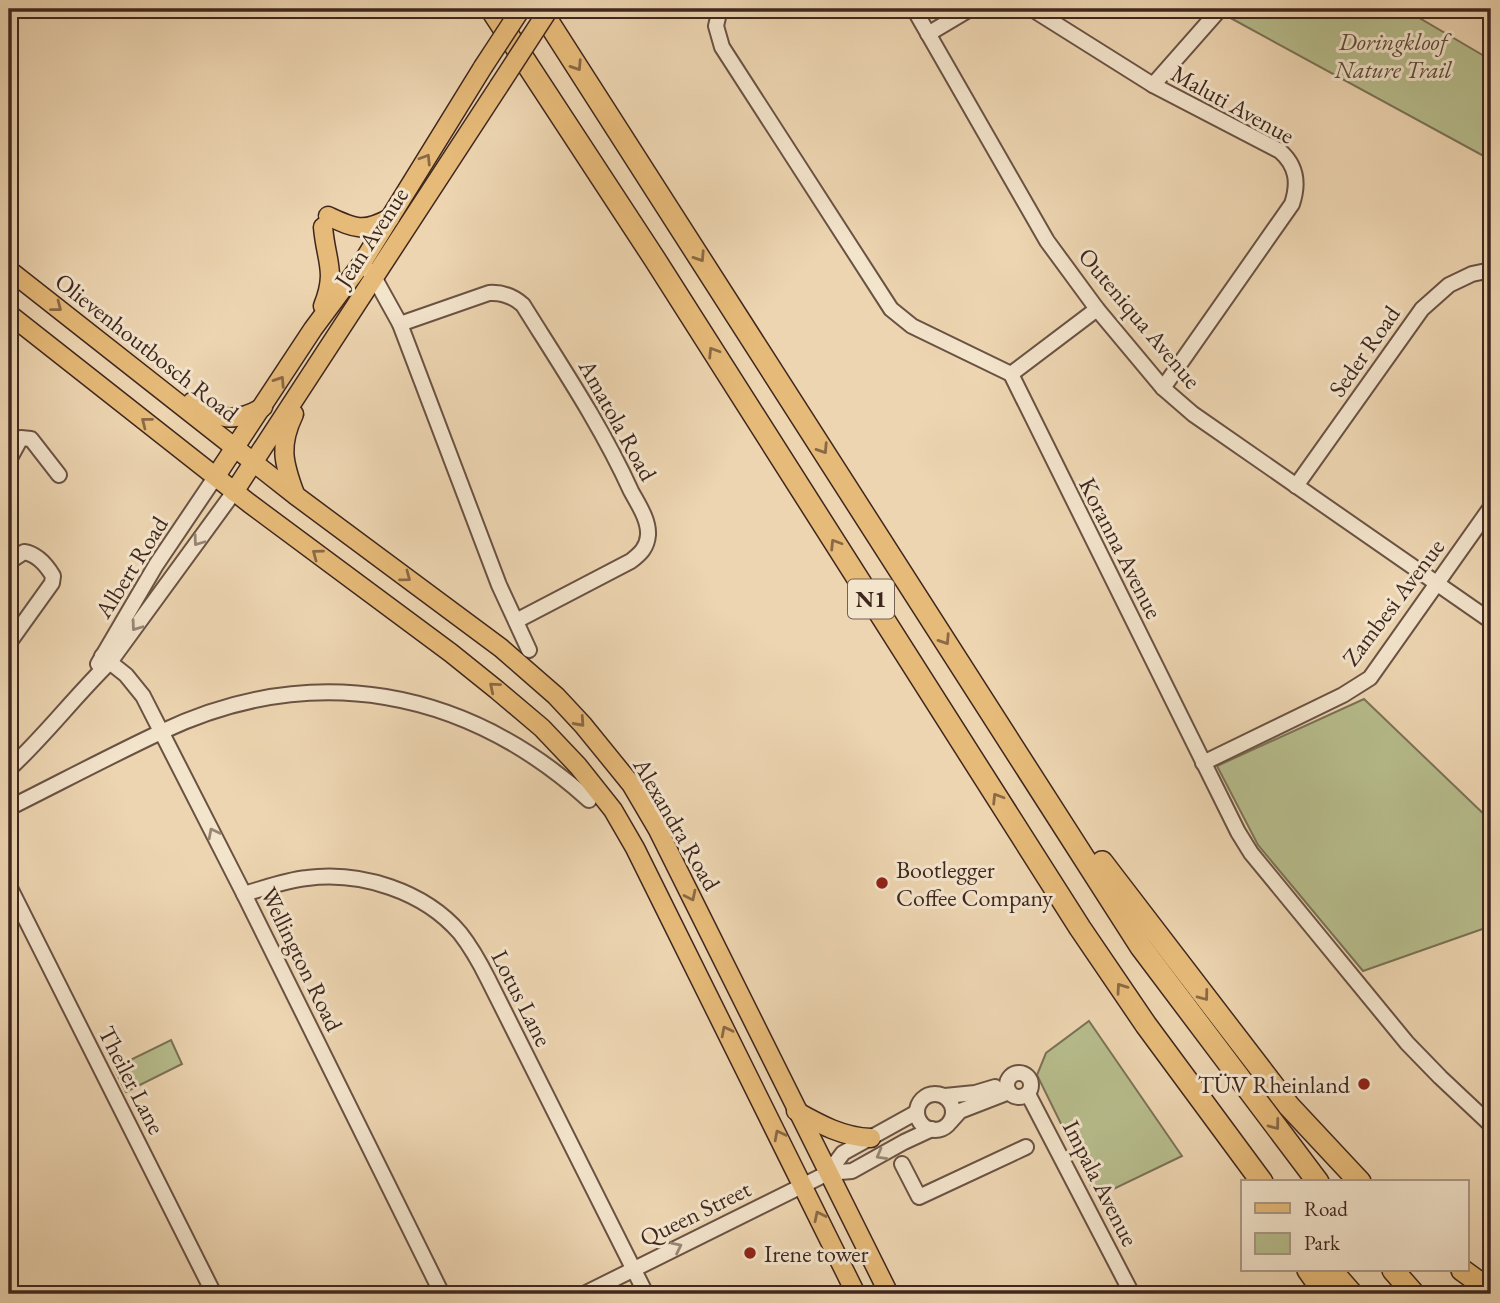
<svg xmlns="http://www.w3.org/2000/svg" width="1500" height="1303" viewBox="0 0 1500 1303" font-family="'EB Garamond',serif">
	<style>
		.green { fill: #b7bd8d; stroke: #7b7256; stroke-width: 2 }
		.lines { fill: none; stroke-linecap: round; stroke-linejoin: round }
		.minor-casing { stroke: #6a5243; stroke-width: 18 }
		.major-casing { stroke: #3f271e; stroke-width: 21 }
		.highway-casing { stroke: #3f271e; stroke-width: 24 }
		.minor { stroke: #f3e4cc; stroke-width: 14 }
		.major { stroke: #e6ba78; stroke-width: 18 }
		.highway { stroke: #e6ba78; stroke-width: 21 }
		.major-bridge-casing { stroke: #3f271e; stroke-width: 21; stroke-linecap: butt }
		.major-bridge { stroke: #e6ba78; stroke-width: 18 }
		.oneway { stroke: #8a6946 }
		.oneway2 { stroke: #998675 }
		.poi-dot { fill: #8f2418; stroke: #f3e4cc; stroke-width: 2.5 }
		.labels { text-anchor: middle; dominant-baseline: central; stroke-width: 6; stroke-linejoin: round; paint-order: stroke }
		.shield { fill: #f3e4cc; stroke: #756052; stroke-width: 2 }
		.shield-label { font-size: 23px; font-weight: bold; fill: #3f271e }
		.park-label { font-size: 24px; font-style: italic; fill: #5d4c3a; stroke: #f3e4cc }
		.street-label { font-size: 24px; fill: #3f271e; stroke: #f3e4cc }
		.poi-label { font-size: 24px; fill: #3f271e; stroke: #f3e4cc; text-anchor: start }
	</style>
	<rect width="100%" height="100%" fill="#edd5b1"/>
	<filter id="stains"><feTurbulence type="fractalNoise" baseFrequency=".00286" numOctaves="4"/><feColorMatrix values="0 0 0 0 .2 0 0 0 0 .09 0 0 0 0 .02 0 0 0 .5 -.17"/></filter>
	<radialGradient id="worn" r=".72"><stop offset=".6" stop-color="#630" stop-opacity="0"/><stop offset="1" stop-color="#630" stop-opacity=".3"/></radialGradient>
	<g class="green">
		<path d="M 1214,9 L 1404,9 L 1491,60 L 1491,160 Z"/>
		<path d="M 1364,699 L 1491,821 L 1491,926 L 1363,971 L 1258,845 L 1217,766 Z"/>
		<path d="M 1089,1021 L 1182,1156 L 1097,1197 L 1037,1075 L 1046,1053 Z"/>
		<path d="M 171,1040 L 182,1064 L 126,1092 L 114,1068 Z"/>
	</g>
	<g class="lines">
		<defs>
			<g id="minor">
				<path d="M 720,9 L 716,26 L 722,47 L 891,309 L 912,326 L 1011,374 L 1238,832 L 1251,853 L 1407,1043 L 1440,1077 L 1491,1125"/>
				<path d="M 914,9 L 1047,241 L 1097,309 L 1163,388 L 1193,414 L 1491,621"/>
				<path d="M 1032,9 L 1153,85 L 1280,151 C 1297,166 1299,183 1292,204 L 1163,388"/>
				<path d="M 928,34 L 970,9"/>
				<path d="M 1153,85 L 1220,9"/>
				<path d="M 362,263 L 374,277 L 400,324 L 499,585 L 529,650"/>
				<path d="M 400,324 L 489,293 C 503,292 513,296 523,305 C 561,366 601,425 631,491 C 638,504 649,520 648,535 C 647,548 640,554 631,561 L 516,621"/>
				<path d="M 1011,374 L 1097,309"/>
				<path d="M 9,460 L 21,438 L 31,439 L 59,475"/>
				<path d="M 1296,486 L 1422,309 L 1449,285 L 1472,274 L 1491,270"/>
				<path d="M 9,562 L 24,552 C 37,554 47,566 53,576 L 52,583 L 9,643"/>
				<path d="M 102,656 L 126,675 L 143,696 L 244,894 L 442,1294"/>
				<path d="M 98,664 L 156,565 L 216,476"/>
				<path d="M 1203,763 L 1343,695 L 1370,678 L 1491,507"/>
				<path d="M 9,769 C 45,736 75,696 110,662 L 234,492"/>
				<path d="M 9,808 C 59,783 110,756 161,732 C 313,660 465,688 589,800"/>
				<path d="M 9,886 L 214,1294"/>
				<path d="M 244,894 C 265,888 286,880 307,878 C 361,871 424,891 460,933 C 471,947 480,963 488,979 L 646,1294"/>
				<circle cx="1019" cy="1085" r="12"/>
				<circle cx="935" cy="1112" r="18"/>
				<path d="M 1028,1094 L 1132,1294"/>
				<path d="M 945,1096 L 975,1093 L 995,1087"/>
				<path d="M 951,1121 L 960,1111 L 1009,1092"/>
				<path d="M 902,1164 L 919,1197 L 1026,1147"/>
				<path d="M 828,1173 L 843,1153 L 917,1112"/>
				<path d="M 584,1294 L 828,1173 L 852,1171 L 904,1142 L 932,1129"/>
			</g>
			<g id="major">
				<path d="M 328,216 C 354,228 363,233 390,218"/>
				<path d="M 9,270 L 295,495 L 501,648 L 556,696 L 583,725 L 631,784 L 658,830 L 889,1294"/>
				<path d="M 323,306 C 337,271 326,262 323,227"/>
				<path d="M 9,314 L 249,503 L 451,653 L 497,690 L 542,728 L 578,766 L 613,810 L 635,848 L 856,1294"/>
				<path d="M 192,402 C 218,419 235,424 263,407"/>
				<path d="M 294,414 C 279,445 283,462 295,494"/>
				<path d="M 216,476 L 313,329 L 362,263 L 483,67"/>
				<path d="M 234,492 L 499,86"/>
				<path d="M 796,1111 C 821,1125 843,1137 871,1138"/>
			</g>
			<g id="highway">
				<path d="M 491,9 L 654,258 L 1080,928 L 1146,1025 L 1262,1182"/>
				<path d="M 540,9 L 1141,947 L 1318,1182"/>
				<path d="M 1102,862 L 1289,1106 L 1360,1182"/>
				<path d="M 1308,1270 L 1325,1294"/>
				<path d="M 1331,1270 L 1352,1294"/>
				<path d="M 1393,1270 L 1414,1294"/>
				<path d="M 1462,1270 L 1491,1291"/>
			</g>
		</defs>
		<use href="#minor" class="minor-casing"/>
		<use href="#major" class="major-casing"/>
		<use href="#highway" class="highway-casing"/>
		<use href="#minor" class="minor"/>
		<use href="#major" class="major"/>
		<use href="#highway" class="highway"/>
		<defs>
			<g id="major-bridge">
				<path d="M 483,67 L 521,9"/>
				<path d="M 499,86 L 549,9"/>
			</g>
		</defs>
		<use href="#major-bridge" class="major-bridge-casing"/>
		<use href="#major-bridge" class="major-bridge"/>
	</g>
	<defs><path id="oneway-chevron" d="M-2-3.5L2.5 0L-2 3.5" fill="none" stroke-width="1.6" stroke-linecap="round" stroke-linejoin="round" transform="scale(1.75)"/></defs>
	<g class="oneway">
		<use href="#oneway-chevron" transform="translate(577 66) rotate(57)"/>
		<use href="#oneway-chevron" transform="translate(426 159) rotate(-58)"/>
		<use href="#oneway-chevron" transform="translate(700 257) rotate(57)"/>
		<use href="#oneway-chevron" transform="translate(57 307) rotate(38)"/>
		<use href="#oneway-chevron" transform="translate(713 352) rotate(-122)"/>
		<use href="#oneway-chevron" transform="translate(280 381) rotate(-57)"/>
		<use href="#oneway-chevron" transform="translate(146 422) rotate(-142)"/>
		<use href="#oneway-chevron" transform="translate(823 449) rotate(57)"/>
		<use href="#oneway-chevron" transform="translate(835 544) rotate(-122)"/>
		<use href="#oneway-chevron" transform="translate(317 554) rotate(-143)"/>
		<use href="#oneway-chevron" transform="translate(406 577) rotate(37)"/>
		<use href="#oneway-chevron" transform="translate(945 640) rotate(57)"/>
		<use href="#oneway-chevron" transform="translate(494 687) rotate(-140)"/>
		<use href="#oneway-chevron" transform="translate(580 722) rotate(48)"/>
		<use href="#oneway-chevron" transform="translate(997 798) rotate(-122)"/>
		<use href="#oneway-chevron" transform="translate(691 896) rotate(64)"/>
		<use href="#oneway-chevron" transform="translate(1121 988) rotate(-125)"/>
		<use href="#oneway-chevron" transform="translate(1204 996) rotate(53)"/>
		<use href="#oneway-chevron" transform="translate(726 1031) rotate(-117)"/>
		<use href="#oneway-chevron" transform="translate(1275 1125) rotate(53)"/>
		<use href="#oneway-chevron" transform="translate(779 1135) rotate(-117)"/>
		<use href="#oneway-chevron" transform="translate(819 1216) rotate(-116)"/>
	</g>
	<g class="oneway2">
		<use href="#oneway-chevron" transform="translate(198 541) rotate(126)"/>
		<use href="#oneway-chevron" transform="translate(136 626) rotate(126)"/>
		<use href="#oneway-chevron" transform="translate(213 833) rotate(-117)"/>
		<use href="#oneway-chevron" transform="translate(881 1155) rotate(151)"/>
		<use href="#oneway-chevron" transform="translate(677 1247) rotate(-26)"/>
	</g>
	<g class="poi-dot">
		<circle cx="882" cy="883" r="7"/>
		<circle cx="1364" cy="1084" r="7"/>
		<circle cx="750" cy="1253" r="7"/>
	</g>
	<g class="labels">
		<rect class="shield" x="848" y="579.5" width="46" height="39" rx="5"/>
		<g class="shield-label">
			<text x="871" y="599">N1</text>
		</g>
		<g class="park-label">
			<text x="1393" y="41">Doringkloof<tspan x="1393" dy="28">Nature Trail</tspan></text>
		</g>
		<g class="street-label">
			<text transform="translate(1233 104) rotate(29)">Maluti Avenue</text>
			<text transform="translate(371 237) rotate(-57)">Jean Avenue</text>
			<text transform="translate(1140 318) rotate(50)">Outeniqua Avenue</text>
			<text transform="translate(147 347) rotate(38)">Olievenhoutbosch Road</text>
			<text transform="translate(1364 351) rotate(-55)">Seder Road</text>
			<text transform="translate(618 420) rotate(61)">Amatola Road</text>
			<text transform="translate(1121 548) rotate(63)">Koranna Avenue</text>
			<text transform="translate(131 567) rotate(-58)">Albert Road</text>
			<text transform="translate(1393 602) rotate(-53)">Zambesi Avenue</text>
			<text transform="translate(677 824) rotate(60)">Alexandra Road</text>
			<text transform="translate(302 959) rotate(64)">Wellington Road</text>
			<text transform="translate(522 998) rotate(63)">Lotus Lane</text>
			<text transform="translate(132 1080) rotate(63)">Theiler Lane</text>
			<text transform="translate(1101 1183) rotate(63)">Impala Avenue</text>
			<text transform="translate(695 1213) rotate(-26)">Queen Street</text>
		</g>
		<g class="poi-label">
			<text x="896" y="869">Bootlegger<tspan x="896" dy="28">Coffee Company</tspan></text>
			<text x="1350" y="1084" text-anchor="end">TÜV Rheinland</text>
			<text x="764" y="1253">Irene tower</text>
		</g>
	</g>
	<rect width="1500" height="1303" fill="none" stroke="#edd5b1" stroke-width="35"/>
	<rect x="10" y="10" width="1479" height="1282" fill="none" stroke="#3f271e" stroke-width="3.5"/>
	<rect x="18" y="18" width="1465" height="1268" fill="none" stroke="#3f271e" stroke-width="2"/>
	<rect x="1241" y="1180" width="228" height="91" fill="#f3e4cc" stroke="#ab9886" stroke-width="2"/>
	<rect x="1255" y="1203" width="35" height="10" fill="#e6ba78" stroke="#ab9886" stroke-width="2"/>
	<text x="1304" y="1216" font-size="21" fill="#3f271e">Road</text>
	<rect x="1255" y="1233" width="35" height="21" fill="#b7bd8d" stroke="#ab9886" stroke-width="2"/>
	<text x="1304" y="1250" font-size="21" fill="#3f271e">Park</text>
	<rect width="100%" height="100%" filter="url(#stains)"/>
	<rect width="100%" height="100%" fill="url(#worn)"/>
</svg>
